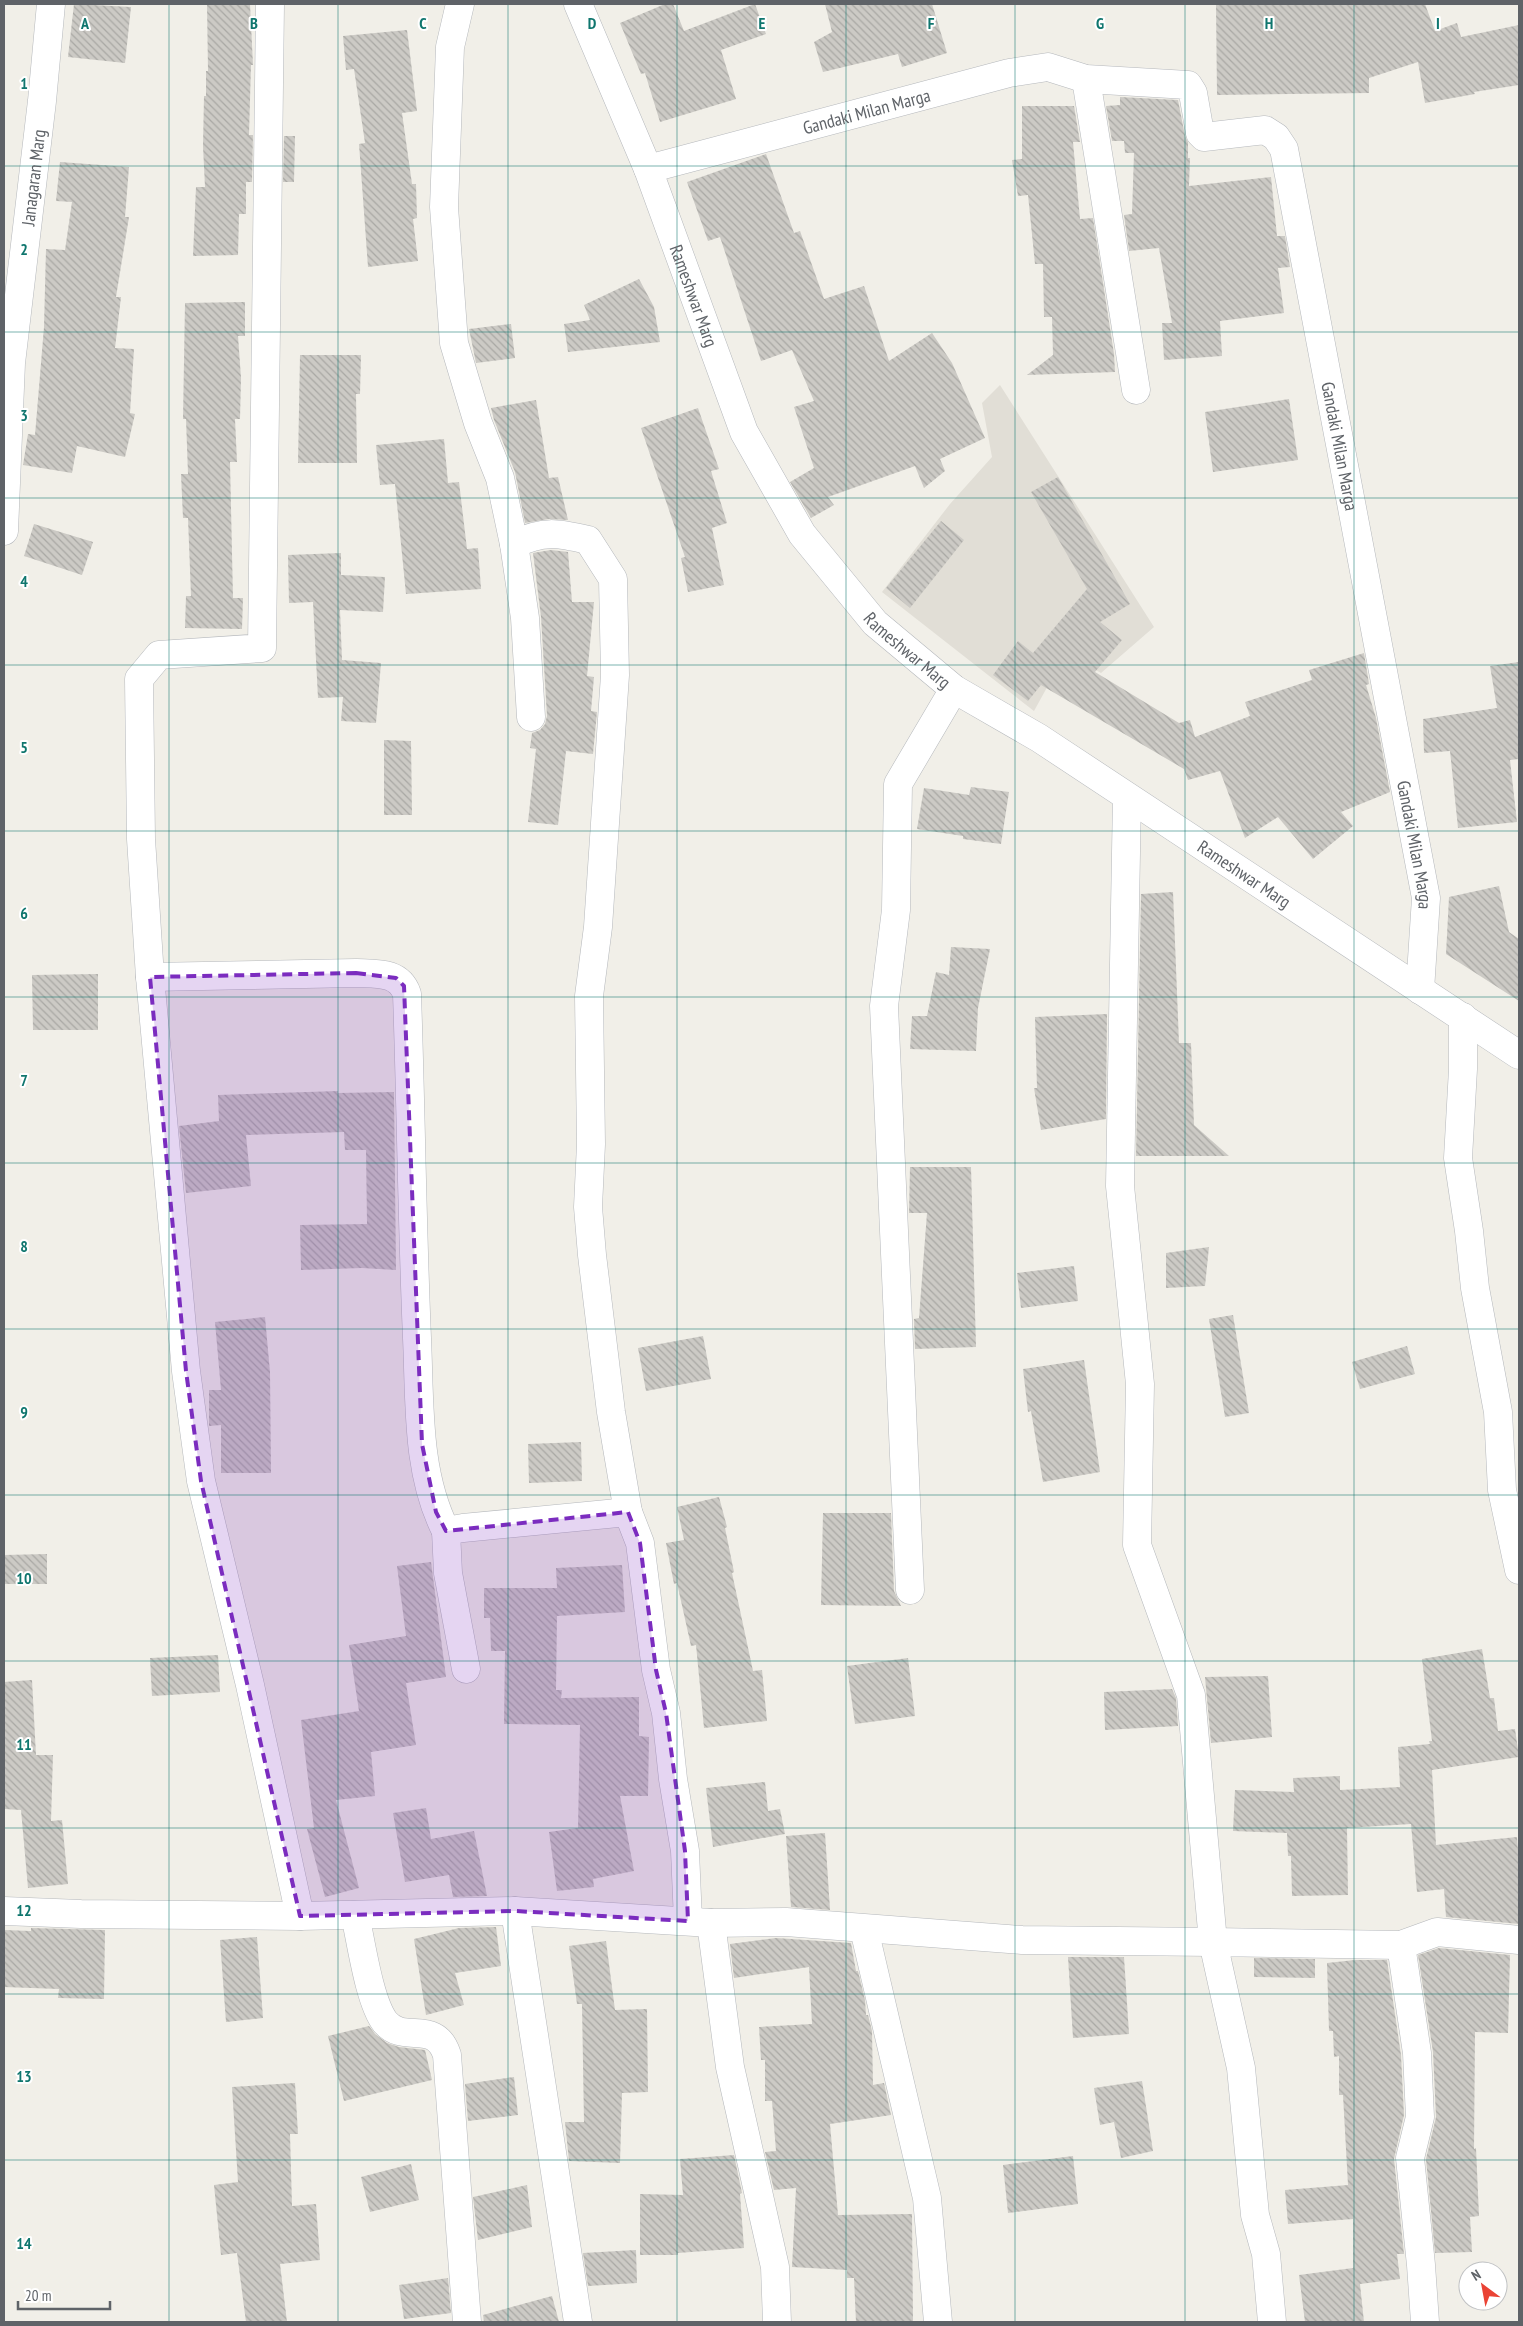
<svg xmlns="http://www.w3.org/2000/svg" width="1523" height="2326" viewBox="0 0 1523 2326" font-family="'PT Sans Narrow',sans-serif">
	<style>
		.education { fill: #e1ded6 }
		.building { fill: url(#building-back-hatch) }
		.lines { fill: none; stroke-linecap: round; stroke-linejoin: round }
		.minor-casing { stroke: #b5b8bc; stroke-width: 29 }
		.minor { stroke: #fff; stroke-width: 28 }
		.marked { fill: #7b2cbf; fill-opacity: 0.2; stroke: #7b2cbf; stroke-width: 4; stroke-dasharray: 10 6; stroke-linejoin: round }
		.grid { fill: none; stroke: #0f766e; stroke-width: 1; stroke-opacity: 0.55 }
		.labels { text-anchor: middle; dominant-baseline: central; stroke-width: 4; stroke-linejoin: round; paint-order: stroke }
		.street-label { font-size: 18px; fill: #5f6368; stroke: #fff }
		.grid-label { font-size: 16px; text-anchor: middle; font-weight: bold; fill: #0f766e; stroke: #fff; stroke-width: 4; stroke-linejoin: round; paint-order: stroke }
	</style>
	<defs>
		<pattern id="building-back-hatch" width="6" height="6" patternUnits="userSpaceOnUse" patternTransform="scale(1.25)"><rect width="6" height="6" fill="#cccac5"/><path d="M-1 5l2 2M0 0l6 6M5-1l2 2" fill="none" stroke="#a9a8a4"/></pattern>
	</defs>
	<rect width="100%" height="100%" fill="#f1efe8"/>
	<path class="education" d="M 1000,385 L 1154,627 L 1101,673 L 1066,653 L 1034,711 L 882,592 L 950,504 L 992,457 L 982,403 Z"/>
	<g class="building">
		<path d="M 74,4 L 131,7 L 125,63 L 68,57 Z"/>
		<path d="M 207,4 L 250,4 L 253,65 L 251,65 L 249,135 L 253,135 L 252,182 L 246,182 L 246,214 L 239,214 L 238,255 L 193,256 L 196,187 L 205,187 L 203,146 L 204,96 L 206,96 L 206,71 L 208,71 Z"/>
		<path d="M 665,4 L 673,4 L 684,31 L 755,4 L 766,34 L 721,50 L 736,99 L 660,122 L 645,73 L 641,74 L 620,23 Z"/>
		<path d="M 825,4 L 932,4 L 947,53 L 902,67 L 898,54 L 823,72 L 814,42 L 832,32 Z"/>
		<path d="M 1216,4 L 1425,4 L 1435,31 L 1457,23 L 1461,37 L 1519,25 L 1519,85 L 1474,92 L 1475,94 L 1425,103 L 1418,62 L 1369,78 L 1369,93 L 1217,95 Z"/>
		<path d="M 407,30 L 417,111 L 402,113 L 412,184 L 416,184 L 417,218 L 413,219 L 418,261 L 368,267 L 359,144 L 365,143 L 354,69 L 346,70 L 343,36 Z"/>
		<path d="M 1120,97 L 1178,100 L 1185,136 L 1188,142 L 1188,158 L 1190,158 L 1189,186 L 1271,177 L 1277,236 L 1285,236 L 1290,267 L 1278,268 L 1284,313 L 1220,321 L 1222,356 L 1164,360 L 1162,323 L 1172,323 L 1159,248 L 1129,251 L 1124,215 L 1132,214 L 1134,153 L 1125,153 L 1124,141 L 1112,141 L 1106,106 L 1120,105 Z"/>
		<path d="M 1022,106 L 1074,106 L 1080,142 L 1073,142 L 1080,219 L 1093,218 L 1114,354 L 1115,372 L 1027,375 L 1053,355 L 1052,317 L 1044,317 L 1043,264 L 1035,264 L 1028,195 L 1018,196 L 1012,160 L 1022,159 Z"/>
		<path d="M 284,136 L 295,136 L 294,182 L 283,182 Z"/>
		<path d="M 766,154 L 794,233 L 800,231 L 824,299 L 864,286 L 889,361 L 932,333 L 952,363 L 985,438 L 940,459 L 945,471 L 924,488 L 915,466 L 828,497 L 834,505 L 811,518 L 790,482 L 814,468 L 794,407 L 814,401 L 792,350 L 761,361 L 720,237 L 708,241 L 687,182 Z"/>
		<path d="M 60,162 L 129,167 L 125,217 L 129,217 L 116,297 L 121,297 L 115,348 L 134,349 L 130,413 L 135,414 L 125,457 L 77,446 L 72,473 L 23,465 L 28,434 L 35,435 L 44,327 L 46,249 L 65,250 L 72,202 L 56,201 Z"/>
		<path d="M 639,279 L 654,307 L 660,342 L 568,352 L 564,324 L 590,320 L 584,305 Z"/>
		<path d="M 245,302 L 245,336 L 238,336 L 241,378 L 240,419 L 235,419 L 237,462 L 230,462 L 233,598 L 243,598 L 242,629 L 185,628 L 186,596 L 191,596 L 188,518 L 183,518 L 181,474 L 188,474 L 186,419 L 183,419 L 185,303 Z"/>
		<path d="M 511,324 L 515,358 L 476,363 L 469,329 Z"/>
		<path d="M 300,355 L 361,355 L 360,394 L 356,394 L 357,463 L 298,463 Z"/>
		<path d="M 1289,399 L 1298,460 L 1213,472 L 1205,412 Z"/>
		<path d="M 536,400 L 549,478 L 558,477 L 568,520 L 549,519 L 525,523 L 515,472 L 494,420 L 491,408 Z"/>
		<path d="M 698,408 L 719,469 L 711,471 L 727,523 L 712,528 L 724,585 L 688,592 L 681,558 L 685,557 L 641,428 Z"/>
		<path d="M 444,439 L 448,483 L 459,482 L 467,549 L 478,548 L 481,589 L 406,594 L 395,484 L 380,485 L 376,445 Z"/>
		<path d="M 1058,477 L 1130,604 L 1100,622 L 1122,640 L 1095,672 L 1179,723 L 1190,720 L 1195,737 L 1250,716 L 1245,702 L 1312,680 L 1309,670 L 1364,653 L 1369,684 L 1366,685 L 1376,718 L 1390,792 L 1341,812 L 1353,826 L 1313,859 L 1278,817 L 1245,838 L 1220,771 L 1188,780 L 1184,769 L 1041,685 L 1028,701 L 993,675 L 1018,641 L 1033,653 L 1087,589 L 1031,492 Z"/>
		<path d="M 941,521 L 964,540 L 910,608 L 886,588 Z"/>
		<path d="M 34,524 L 93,542 L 82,575 L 24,556 Z"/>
		<path d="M 551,550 L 568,552 L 572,602 L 594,602 L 587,676 L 594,677 L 591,711 L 597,712 L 593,754 L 566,751 L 558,825 L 528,822 L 536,749 L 530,748 L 532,733 L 540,730 L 545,724 L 547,716 L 541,617 L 533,553 Z"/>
		<path d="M 341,553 L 341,575 L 385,577 L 383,612 L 340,610 L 342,660 L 381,663 L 376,723 L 341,721 L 343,697 L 318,698 L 313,602 L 289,603 L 288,555 Z"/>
		<path d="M 1519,662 L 1519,759 L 1510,760 L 1517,822 L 1458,828 L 1450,751 L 1424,753 L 1423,719 L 1497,708 L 1490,666 Z"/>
		<path d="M 384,740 L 411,741 L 412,815 L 384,815 Z"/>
		<path d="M 971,787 L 1009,792 L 1001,844 L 963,839 L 963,836 L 917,829 L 924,788 L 969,795 Z"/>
		<path d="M 1499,886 L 1509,932 L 1519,939 L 1519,1001 L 1446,954 L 1449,897 Z"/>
		<path d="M 1173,892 L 1179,1043 L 1191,1043 L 1194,1125 L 1229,1156 L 1136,1156 L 1141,894 Z"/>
		<path d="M 951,947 L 990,949 L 978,1008 L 976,1051 L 910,1049 L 912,1016 L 927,1016 L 936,972 L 949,975 Z"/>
		<path d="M 98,974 L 98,1030 L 33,1030 L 32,975 Z"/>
		<path d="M 1107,1014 L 1106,1119 L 1041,1130 L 1034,1088 L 1037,1088 L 1035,1017 Z"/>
		<path d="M 338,1091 L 338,1093 L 394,1092 L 396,1270 L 362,1268 L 301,1270 L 300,1225 L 367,1224 L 366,1150 L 345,1150 L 344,1132 L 246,1135 L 251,1186 L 186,1193 L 179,1126 L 219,1121 L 218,1095 Z"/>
		<path d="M 910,1167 L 971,1167 L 976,1347 L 915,1349 L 914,1319 L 919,1318 L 927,1213 L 909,1213 Z"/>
		<path d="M 1209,1247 L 1205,1286 L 1166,1288 L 1166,1253 Z"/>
		<path d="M 1074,1266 L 1078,1301 L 1021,1308 L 1017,1273 Z"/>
		<path d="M 1233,1315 L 1249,1413 L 1225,1417 L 1209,1319 Z"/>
		<path d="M 265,1317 L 270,1372 L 271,1473 L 221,1473 L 221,1425 L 209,1426 L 209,1390 L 221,1390 L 215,1322 Z"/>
		<path d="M 703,1336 L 711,1379 L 646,1391 L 638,1348 Z"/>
		<path d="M 1407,1346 L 1415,1374 L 1360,1389 L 1352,1362 Z"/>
		<path d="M 1084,1360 L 1100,1472 L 1043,1482 L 1031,1411 L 1028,1412 L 1023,1369 Z"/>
		<path d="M 581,1442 L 582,1481 L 529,1483 L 528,1444 Z"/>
		<path d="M 719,1497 L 727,1527 L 725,1528 L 734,1572 L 732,1573 L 753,1671 L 762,1670 L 767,1721 L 704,1728 L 696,1645 L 691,1646 L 677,1583 L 674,1584 L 666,1543 L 684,1540 L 677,1507 Z"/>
		<path d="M 823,1513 L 891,1513 L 894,1591 L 901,1606 L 821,1605 Z"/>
		<path d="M 47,1554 L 47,1584 L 4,1584 L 4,1555 Z"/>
		<path d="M 431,1562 L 446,1677 L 406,1683 L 416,1745 L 371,1752 L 375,1796 L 336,1800 L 359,1888 L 325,1897 L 307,1829 L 314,1828 L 301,1720 L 359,1711 L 349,1645 L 406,1636 L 397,1566 Z"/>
		<path d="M 622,1565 L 625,1612 L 557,1616 L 556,1690 L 562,1690 L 561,1698 L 639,1697 L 639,1736 L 649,1737 L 648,1796 L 620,1796 L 634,1871 L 593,1879 L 594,1887 L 557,1891 L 549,1832 L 578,1828 L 580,1725 L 504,1724 L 505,1651 L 491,1651 L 490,1618 L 484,1618 L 484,1588 L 557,1588 L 556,1568 Z"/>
		<path d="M 1482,1649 L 1490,1698 L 1494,1698 L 1498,1731 L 1515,1729 L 1519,1757 L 1432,1770 L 1436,1845 L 1517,1837 L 1519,1862 L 1519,1924 L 1446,1917 L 1444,1889 L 1417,1892 L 1411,1824 L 1347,1828 L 1348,1895 L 1292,1896 L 1291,1856 L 1288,1856 L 1287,1833 L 1233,1831 L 1235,1790 L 1294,1792 L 1293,1778 L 1340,1776 L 1340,1790 L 1400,1787 L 1398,1747 L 1430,1744 L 1429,1741 L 1432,1741 L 1422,1659 Z"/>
		<path d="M 218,1655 L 220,1692 L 152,1696 L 150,1658 Z"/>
		<path d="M 908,1658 L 915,1716 L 855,1724 L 847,1666 Z"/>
		<path d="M 1268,1676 L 1272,1737 L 1211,1743 L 1205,1677 Z"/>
		<path d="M 32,1680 L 36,1755 L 53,1755 L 51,1821 L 62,1820 L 68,1884 L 28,1888 L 21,1810 L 4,1809 L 4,1682 Z"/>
		<path d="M 1172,1689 L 1176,1698 L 1178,1726 L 1105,1730 L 1104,1692 Z"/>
		<path d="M 765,1782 L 768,1811 L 780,1809 L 785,1834 L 713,1847 L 706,1788 Z"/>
		<path d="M 426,1808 L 431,1839 L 474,1831 L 487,1896 L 453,1897 L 449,1875 L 405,1882 L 393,1813 Z"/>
		<path d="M 825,1833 L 830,1910 L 791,1907 L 786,1836 Z"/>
		<path d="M 496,1927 L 501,1966 L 455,1973 L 464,2005 L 426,2015 L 414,1939 L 459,1928 Z"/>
		<path d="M 31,1928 L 105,1930 L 104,1999 L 58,1998 L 59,1989 L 4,1987 L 4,1930 L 31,1931 Z"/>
		<path d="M 257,1937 L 263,2018 L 226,2022 L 220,1940 Z"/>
		<path d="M 776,1938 L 851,1943 L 856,1971 L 858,1971 L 865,2000 L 866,2015 L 868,2015 L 872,2031 L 873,2085 L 884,2083 L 891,2115 L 830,2124 L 838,2215 L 912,2214 L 913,2322 L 856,2322 L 854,2278 L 847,2278 L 847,2270 L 792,2267 L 796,2188 L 774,2190 L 765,2152 L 776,2151 L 772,2101 L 765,2101 L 765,2060 L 761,2060 L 759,2027 L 812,2024 L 809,1967 L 734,1978 L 730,1944 Z"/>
		<path d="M 606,1941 L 615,2010 L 647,2009 L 648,2092 L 622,2093 L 620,2163 L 569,2161 L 565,2122 L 584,2122 L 582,2004 L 577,2004 L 569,1946 Z"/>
		<path d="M 1439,1948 L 1510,1955 L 1508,2033 L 1475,2032 L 1474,2149 L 1476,2148 L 1479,2216 L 1470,2217 L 1472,2252 L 1435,2253 L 1426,2159 L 1436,2117 L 1433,2052 L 1418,1955 Z"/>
		<path d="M 1068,1957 L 1124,1957 L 1129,2034 L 1073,2038 Z"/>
		<path d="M 1254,1958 L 1315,1959 L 1315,1978 L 1254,1977 Z"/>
		<path d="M 1355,1960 L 1387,1960 L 1401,2055 L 1404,2115 L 1394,2159 L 1404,2254 L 1397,2254 L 1400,2279 L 1360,2284 L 1364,2322 L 1305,2322 L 1299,2275 L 1353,2268 L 1353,2219 L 1288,2224 L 1285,2190 L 1348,2185 L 1343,2095 L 1339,2095 L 1339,2056 L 1334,2057 L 1333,2031 L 1329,2031 L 1327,1963 Z"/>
		<path d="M 369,2026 L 375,2034 L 387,2043 L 399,2047 L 425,2050 L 432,2080 L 344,2101 L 328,2036 Z"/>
		<path d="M 514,2077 L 518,2115 L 468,2121 L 465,2084 Z"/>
		<path d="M 1142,2081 L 1153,2151 L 1121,2158 L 1114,2122 L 1100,2125 L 1094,2088 Z"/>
		<path d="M 295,2083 L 298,2134 L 290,2134 L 292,2206 L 316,2204 L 320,2260 L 280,2264 L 287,2322 L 246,2322 L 237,2253 L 221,2255 L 214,2185 L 238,2182 L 232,2087 Z"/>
		<path d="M 734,2155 L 742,2193 L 740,2194 L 744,2248 L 678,2253 L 678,2255 L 640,2255 L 640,2194 L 683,2195 L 680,2159 Z"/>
		<path d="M 1073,2156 L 1078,2204 L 1008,2213 L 1003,2165 Z"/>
		<path d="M 411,2164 L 419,2200 L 370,2212 L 361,2177 Z"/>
		<path d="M 527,2185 L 532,2227 L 478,2240 L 473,2197 Z"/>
		<path d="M 636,2250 L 637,2283 L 588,2286 L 583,2253 Z"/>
		<path d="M 448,2278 L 451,2313 L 404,2319 L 399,2285 Z"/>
		<path d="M 552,2296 L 559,2322 L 484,2322 L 483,2315 Z"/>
	</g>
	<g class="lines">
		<defs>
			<g id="minor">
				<path d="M 270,4 L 262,648 L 159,655 L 139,679 L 141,839 L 150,977 L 186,1371 L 201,1481 L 250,1685 L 300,1916"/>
				<path d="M 460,4 L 450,47 L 444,207 L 454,343 L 478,423 L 500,478 L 514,544 L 525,618 L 531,717"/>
				<path id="s1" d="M 578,4 L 648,169 L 744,432 L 802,534 L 875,623 L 954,689 L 1039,738 L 1519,1055"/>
				<path d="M 1086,79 L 1136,390"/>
				<path id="s2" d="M 648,169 L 1009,73 L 1048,67 L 1086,79 L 1188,85 L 1193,93 L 1200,133 L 1204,137 L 1265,130 L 1276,137 L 1284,149 L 1426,898 L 1420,990"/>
				<path id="s3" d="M 4,531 L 11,363 L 42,101 L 51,4"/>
				<path d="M 514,544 C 544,530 557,533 588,540 L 613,579 L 615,675 L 598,927 L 589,996 L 591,1144 L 588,1207 L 592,1255 L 611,1412 L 628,1512"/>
				<path d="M 150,977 L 356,973 C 376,974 399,971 407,994 C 411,1108 412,1223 417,1338 C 420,1402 416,1473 446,1531"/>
				<path d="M 1463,1017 L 1463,1069 L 1458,1158 L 1469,1231 L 1475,1288 L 1498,1412 L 1502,1490 L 1519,1570"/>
				<path d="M 910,1590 L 884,1006 L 896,910 L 898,784 L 954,689"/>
				<path d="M 466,1669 L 448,1573 L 446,1531 L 463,1528 L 628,1512 L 640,1543 L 656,1670 L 666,1713 L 673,1779 L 685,1851 L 688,1921"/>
				<path d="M 4,1911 L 81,1914 L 300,1916 L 515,1911 L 711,1923 L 786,1922 L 1022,1940 L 1213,1942 L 1191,1695 L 1137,1545 L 1140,1384 L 1120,1186 L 1127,797"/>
				<path d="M 515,1911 L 578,2322"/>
				<path d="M 355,1915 C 361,1941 369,2001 385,2022 C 404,2045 435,2018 447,2055 L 467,2322"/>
				<path d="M 711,1923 L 730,2067 L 775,2267 L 777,2322"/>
				<path d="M 864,1929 L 927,2198 L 938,2322"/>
				<path d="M 1401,1945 L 1417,2053 L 1420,2117 L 1410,2158 L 1421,2265 L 1425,2322"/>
				<path d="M 1272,2322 L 1266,2254 L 1255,2215 L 1241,2068 L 1213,1942 L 1401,1945 L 1437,1932 L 1519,1940"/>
			</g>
		</defs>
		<use href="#minor" class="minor-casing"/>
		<use href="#minor" class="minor"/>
	</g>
	<path class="marked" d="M 356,973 L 396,978 L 404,986 L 422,1444 L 436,1512 L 446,1531 L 628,1512 L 640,1543 L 656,1670 L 666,1713 L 685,1851 L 688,1921 L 515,1911 L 300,1916 L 201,1481 L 186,1371 L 150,977 Z"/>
	<path class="grid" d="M 169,4 L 169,2322M 338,4 L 338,2322M 508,4 L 508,2322M 677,4 L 677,2322M 846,4 L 846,2322M 1015,4 L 1015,2322M 1185,4 L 1185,2322M 1354,4 L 1354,2322M 4,166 L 1519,166M 4,332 L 1519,332M 4,498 L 1519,498M 4,665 L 1519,665M 4,831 L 1519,831M 4,997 L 1519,997M 4,1163 L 1519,1163M 4,1329 L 1519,1329M 4,1495 L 1519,1495M 4,1661 L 1519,1661M 4,1828 L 1519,1828M 4,1994 L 1519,1994M 4,2160 L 1519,2160"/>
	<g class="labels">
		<g class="street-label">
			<text stroke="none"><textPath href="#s2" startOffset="226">Gandaki Milan Marga</textPath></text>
			<text stroke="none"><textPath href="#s3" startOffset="355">Janagaran Marg</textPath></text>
			<text stroke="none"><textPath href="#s1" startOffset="314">Rameshwar Marg</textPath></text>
			<text stroke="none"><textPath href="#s2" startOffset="1002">Gandaki Milan Marga</textPath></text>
			<text stroke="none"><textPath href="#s1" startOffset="734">Rameshwar Marg</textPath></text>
			<text stroke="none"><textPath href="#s2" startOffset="1408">Gandaki Milan Marga</textPath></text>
			<text stroke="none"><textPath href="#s1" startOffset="1139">Rameshwar Marg</textPath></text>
		</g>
	</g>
	<g class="grid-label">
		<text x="85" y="29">A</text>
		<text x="254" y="29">B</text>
		<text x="423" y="29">C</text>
		<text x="592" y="29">D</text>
		<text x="762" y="29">E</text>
		<text x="931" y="29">F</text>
		<text x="1100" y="29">G</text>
		<text x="1269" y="29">H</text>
		<text x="1438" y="29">I</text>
		<text x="24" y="89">1</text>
		<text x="24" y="255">2</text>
		<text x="24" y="421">3</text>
		<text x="24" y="587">4</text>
		<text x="24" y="753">5</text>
		<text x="24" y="919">6</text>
		<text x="24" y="1086">7</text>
		<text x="24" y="1252">8</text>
		<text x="24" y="1418">9</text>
		<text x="24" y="1584">10</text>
		<text x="24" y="1750">11</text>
		<text x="24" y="1916">12</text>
		<text x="24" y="2082">13</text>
		<text x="24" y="2249">14</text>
	</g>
	<rect width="1523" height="2326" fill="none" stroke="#5f6368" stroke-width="10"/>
	<g transform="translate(1483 2286) rotate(328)"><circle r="24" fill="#ffffff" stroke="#bfc1c3"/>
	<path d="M0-4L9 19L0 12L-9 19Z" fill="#ea4335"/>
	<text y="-8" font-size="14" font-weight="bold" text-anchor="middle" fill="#5f6368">N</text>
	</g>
	<path d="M18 2301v8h92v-8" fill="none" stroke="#5f6368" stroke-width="2.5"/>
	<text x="25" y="2301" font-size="15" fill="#5f6368" stroke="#ffffff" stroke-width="4" paint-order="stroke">20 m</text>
</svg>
